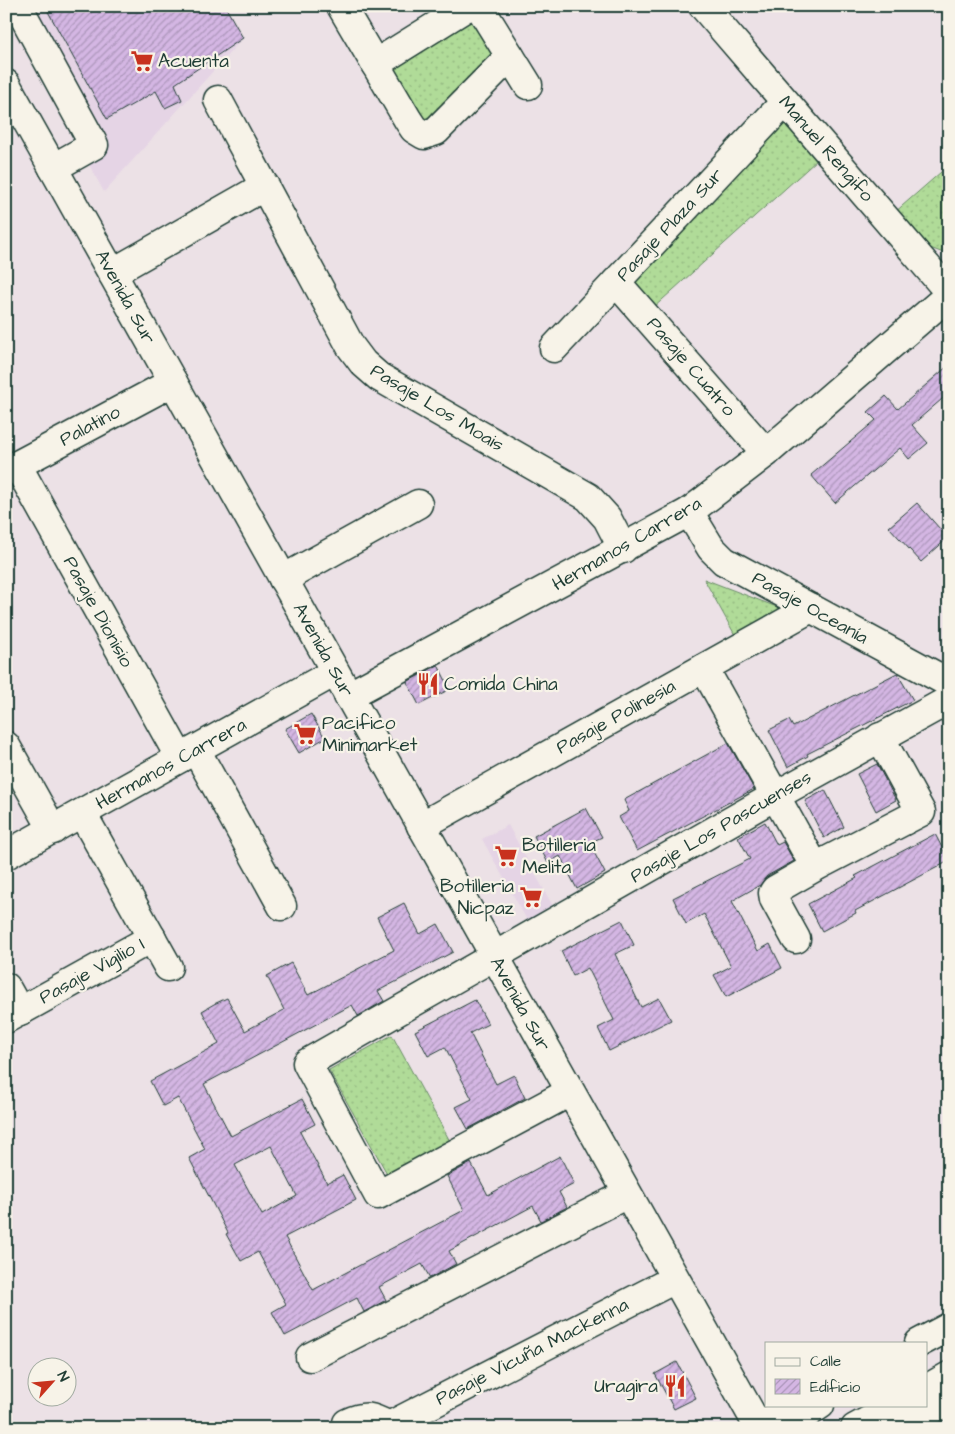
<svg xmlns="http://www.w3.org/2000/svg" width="955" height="1434" viewBox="0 0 955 1434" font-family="'Architects Daughter',sans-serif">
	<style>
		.built { fill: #e5d4e5 }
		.grass { fill: url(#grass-dots); stroke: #688c66 }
		.building { fill: url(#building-hatch); stroke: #1f3d34; fill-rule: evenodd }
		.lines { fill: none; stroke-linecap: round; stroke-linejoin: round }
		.minor-casing { stroke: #1f3d34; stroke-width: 31 }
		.major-casing { stroke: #1f3d34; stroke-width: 31 }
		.minor { stroke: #f7f3e8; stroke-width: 28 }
		.major { stroke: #f7f3e8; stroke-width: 28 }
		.labels { text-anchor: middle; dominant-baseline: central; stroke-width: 4.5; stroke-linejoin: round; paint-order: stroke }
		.poi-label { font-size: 19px; fill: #1f3d34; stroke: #f7f3e8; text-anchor: start }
		.street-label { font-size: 19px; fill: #1f3d34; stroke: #f7f3e8 }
	</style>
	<defs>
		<pattern id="grass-dots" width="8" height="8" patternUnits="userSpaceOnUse" patternTransform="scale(1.25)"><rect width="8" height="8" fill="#b0db98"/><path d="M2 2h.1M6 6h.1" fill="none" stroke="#97bd84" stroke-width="1.8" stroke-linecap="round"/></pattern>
		<pattern id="building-hatch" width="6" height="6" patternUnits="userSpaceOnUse" patternTransform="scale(1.25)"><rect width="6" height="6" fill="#d4b6e3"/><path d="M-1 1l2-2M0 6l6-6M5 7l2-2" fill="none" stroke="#ab95b9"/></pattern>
	</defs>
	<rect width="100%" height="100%" fill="#ece1e6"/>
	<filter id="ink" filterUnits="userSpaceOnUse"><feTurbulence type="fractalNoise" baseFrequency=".02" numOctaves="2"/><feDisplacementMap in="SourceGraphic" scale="10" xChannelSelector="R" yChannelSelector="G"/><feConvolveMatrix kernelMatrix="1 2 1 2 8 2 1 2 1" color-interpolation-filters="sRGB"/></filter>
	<g filter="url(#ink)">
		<g class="built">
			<path d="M 6,6 L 225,6 L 243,38 L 104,192 L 6,12 Z"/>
			<path d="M 508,825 L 554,908 L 528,922 L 482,839 Z"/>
		</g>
		<g class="grass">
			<path d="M 473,10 L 498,55 L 435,121 L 423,124 L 384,67 Z"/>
			<path d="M 780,117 L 817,160 L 652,309 L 626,282 Z"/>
			<path d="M 949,165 L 949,255 L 922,245 L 894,213 Z"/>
			<path d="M 704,579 L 782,609 L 735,635 Z"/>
			<path d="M 392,1035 L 451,1143 L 389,1177 L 329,1070 Z"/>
		</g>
		<g class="building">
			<path d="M 45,6 L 225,6 L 243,38 L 175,84 L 182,100 L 165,108 L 156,91 L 107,119 Z"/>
			<path d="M 949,365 L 949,393 L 912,425 L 928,443 L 909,459 L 900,448 L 835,503 L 811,475 L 876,420 L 868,412 L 886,396 L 898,409 Z"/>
			<path d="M 917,503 L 948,538 L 921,562 L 889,527 Z"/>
			<path d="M 438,665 L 450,689 L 419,705 L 407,682 Z"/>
			<path d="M 897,673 L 913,700 L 807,754 L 808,756 L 788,767 L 769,730 L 789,720 L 793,727 Z"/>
			<path d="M 311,714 L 325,738 L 299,753 L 285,729 Z"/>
			<path d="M 728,743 L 754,789 L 637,851 L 619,817 L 629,811 L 624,800 Z"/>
			<path d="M 877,764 L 896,800 L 876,811 L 857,774 Z"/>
			<path d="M 825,790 L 844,827 L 824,838 L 805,801 Z"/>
			<path d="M 586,808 L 602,837 L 589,843 L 605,873 L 577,889 L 560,856 L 548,863 L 534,836 Z"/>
			<path d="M 765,822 L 777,845 L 783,842 L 794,861 L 767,876 L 760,885 L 732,901 L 758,951 L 770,944 L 782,968 L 726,997 L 714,975 L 731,966 L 704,914 L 686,924 L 673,898 L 750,859 L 738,837 Z"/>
			<path d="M 935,834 L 949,861 L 855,911 L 856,913 L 822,931 L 808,904 L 857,878 L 855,876 Z"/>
			<path d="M 404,903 L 420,934 L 438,924 L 453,952 L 378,991 L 384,1001 L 358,1016 L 352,1005 L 204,1084 L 231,1136 L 302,1099 L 315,1124 L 300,1132 L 327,1183 L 343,1175 L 356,1200 L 285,1237 L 313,1290 L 464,1210 L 447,1176 L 471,1163 L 488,1195 L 560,1156 L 574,1184 L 559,1192 L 567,1207 L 541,1221 L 533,1206 L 449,1251 L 456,1264 L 430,1278 L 422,1264 L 379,1287 L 386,1300 L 364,1312 L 357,1298 L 285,1336 L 272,1312 L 286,1304 L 258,1252 L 241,1261 L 226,1234 L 228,1233 L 189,1158 L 205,1149 L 178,1098 L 163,1106 L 150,1081 L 219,1044 L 202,1011 L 214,1004 L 227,998 L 245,1031 L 284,1010 L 267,976 L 291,963 L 308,995 L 394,950 L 377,917 ZM 271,1146 L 297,1196 L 262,1215 L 235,1165 Z"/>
			<path d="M 622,920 L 634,945 L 615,954 L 641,1007 L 659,998 L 671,1020 L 609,1051 L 598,1028 L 614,1020 L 588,968 L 573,976 L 561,951 Z"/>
			<path d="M 475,1000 L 488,1024 L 470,1033 L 496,1084 L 514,1075 L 525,1098 L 468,1129 L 456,1107 L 472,1099 L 445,1047 L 428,1056 L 415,1031 Z"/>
			<path d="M 677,1362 L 696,1398 L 674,1409 L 655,1374 Z"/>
		</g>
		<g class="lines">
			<defs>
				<g id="minor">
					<path d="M 18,6 L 94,145 L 53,168"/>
					<path d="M 341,6 L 408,120 L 414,129 L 424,135 L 436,131 L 510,56"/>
					<path d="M 479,6 L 528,85"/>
					<path d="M 703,6 L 949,292"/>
					<path d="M 375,64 L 468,6"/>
					<path d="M 6,84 L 758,1426"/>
					<path d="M 218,100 L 351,347 L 363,363 L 379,377 L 588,497 L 607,518 L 623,549"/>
					<path d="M 112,273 L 265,186"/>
					<path d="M 616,282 L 766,453"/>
					<path d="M 554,348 L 785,102"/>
					<path d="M 17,465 L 180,758"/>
					<path d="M 6,471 L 173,382"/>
					<path d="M 689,512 L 711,548 L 724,561 L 949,683"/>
					<path d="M 283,579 L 418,504"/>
					<path d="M 704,668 L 815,867"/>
					<path d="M 348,696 L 689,512 L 766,453 L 949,295"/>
					<path d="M 6,746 L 53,830"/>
					<path d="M 196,750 L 282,906"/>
					<path d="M 82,813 L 168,967"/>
					<path d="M 421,826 L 811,608"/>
					<path d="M 6,855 L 335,672"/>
					<path d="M 796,939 L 774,899 L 773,893 L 775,890 L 815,867 L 921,812 L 880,737"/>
					<path d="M 6,987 L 20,1012"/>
					<path d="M 6,1019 L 152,938"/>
					<path d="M 570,1092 L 378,1195 L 307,1063 L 775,796 L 949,700"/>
					<path d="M 310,1357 L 627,1194"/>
					<path d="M 926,1389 L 949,1376"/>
					<path d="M 347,1423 C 366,1414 372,1417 389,1426 L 390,1428"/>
					<path d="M 389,1426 L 675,1279"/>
					<path d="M 786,1428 L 820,1405"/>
					<path d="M 855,1428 L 897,1405"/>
					<path d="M 897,1428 L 949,1401"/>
				</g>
				<g id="major">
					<path d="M 919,1343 L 949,1327"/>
					<path d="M 754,1428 L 798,1405"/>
				</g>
			</defs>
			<use href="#minor" class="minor-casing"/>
			<use href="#major" class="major-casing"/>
			<use href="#minor" class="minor"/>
			<use href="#major" class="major"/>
		</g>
	</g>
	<defs>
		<symbol id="supermarket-bare" viewBox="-9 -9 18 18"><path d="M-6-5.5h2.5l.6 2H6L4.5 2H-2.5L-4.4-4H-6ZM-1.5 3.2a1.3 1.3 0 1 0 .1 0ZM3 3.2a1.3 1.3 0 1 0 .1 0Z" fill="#c8321e" stroke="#f7f3e8" stroke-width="2.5" paint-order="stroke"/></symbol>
		<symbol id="restaurant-bare" viewBox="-9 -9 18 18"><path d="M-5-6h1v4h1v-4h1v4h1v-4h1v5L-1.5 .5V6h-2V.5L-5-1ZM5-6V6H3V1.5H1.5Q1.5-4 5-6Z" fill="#c8321e" stroke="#f7f3e8" stroke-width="2.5" paint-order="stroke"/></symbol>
	</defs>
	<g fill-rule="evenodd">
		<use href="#supermarket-bare" x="126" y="45" width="32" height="32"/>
		<use href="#restaurant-bare" x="412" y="668" width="32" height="32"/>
		<use href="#supermarket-bare" x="289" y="718" width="32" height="32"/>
		<use href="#supermarket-bare" x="490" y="840" width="32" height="32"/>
		<use href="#supermarket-bare" x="515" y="881" width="32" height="32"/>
		<use href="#restaurant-bare" x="659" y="1370" width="32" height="32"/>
	</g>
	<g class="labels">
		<g class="poi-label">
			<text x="158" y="61">Acuenta</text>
			<text x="444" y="684">Comida China</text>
			<text x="322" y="723">Pacifico<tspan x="322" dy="22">Minimarket</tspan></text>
			<text x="522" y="845">Botilleria<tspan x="522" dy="22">Melita</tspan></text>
			<text x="514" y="886" text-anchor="end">Botilleria<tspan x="514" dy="22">Nicpaz</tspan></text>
			<text x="658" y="1386" text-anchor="end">Uragira</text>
		</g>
		<g class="street-label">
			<text transform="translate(826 149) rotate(49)">Manuel Rengifo</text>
			<text transform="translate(670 225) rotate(-47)">Pasaje Plaza Sur</text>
			<text transform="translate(125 297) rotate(61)">Avenida Sur</text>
			<text transform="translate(691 367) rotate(49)">Pasaje Cuatro</text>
			<text transform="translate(437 408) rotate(31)">Pasaje Los Moais</text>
			<text transform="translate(90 426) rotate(-28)">Palatino</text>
			<text transform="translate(627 544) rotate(-30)">Hermanos Carrera</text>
			<text transform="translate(810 608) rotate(29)">Pasaje Oceanía</text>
			<text transform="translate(98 612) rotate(61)">Pasaje Dionisio</text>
			<text transform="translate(323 650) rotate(61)">Avenida Sur</text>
			<text transform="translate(616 717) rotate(-29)">Pasaje Polinesia</text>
			<text transform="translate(171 764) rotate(-29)">Hermanos Carrera</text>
			<text transform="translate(721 827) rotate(-30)">Pasaje Los Pascuenses</text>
			<text transform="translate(92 971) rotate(-29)">Pasaje Vigilio I</text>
			<text transform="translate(520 1004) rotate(61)">Avenida Sur</text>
			<text transform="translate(532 1352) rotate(-27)">Pasaje Vicuña Mackenna</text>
		</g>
	</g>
	<rect width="955" height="1434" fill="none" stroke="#f7f3e8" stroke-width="25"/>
	<rect x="12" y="12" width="930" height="1409" fill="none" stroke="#1f3d34" stroke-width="2" filter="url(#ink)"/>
	<rect x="765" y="1342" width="162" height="65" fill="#f7f3e8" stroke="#a1aaa0"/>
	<rect x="775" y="1358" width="25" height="8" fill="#f7f3e8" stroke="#a1aaa0"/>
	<text x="810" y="1366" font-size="15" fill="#1f3d34">Calle</text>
	<rect x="775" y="1379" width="25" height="15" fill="url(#building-hatch)" stroke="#a1aaa0"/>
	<text x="810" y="1392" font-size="15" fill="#1f3d34">Edificio</text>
	<g transform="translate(52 1382) rotate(63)"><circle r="24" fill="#f7f3e8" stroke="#a1aaa0"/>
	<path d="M0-4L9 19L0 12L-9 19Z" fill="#c8321e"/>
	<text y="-8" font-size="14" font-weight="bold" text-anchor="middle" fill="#1f3d34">N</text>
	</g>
</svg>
